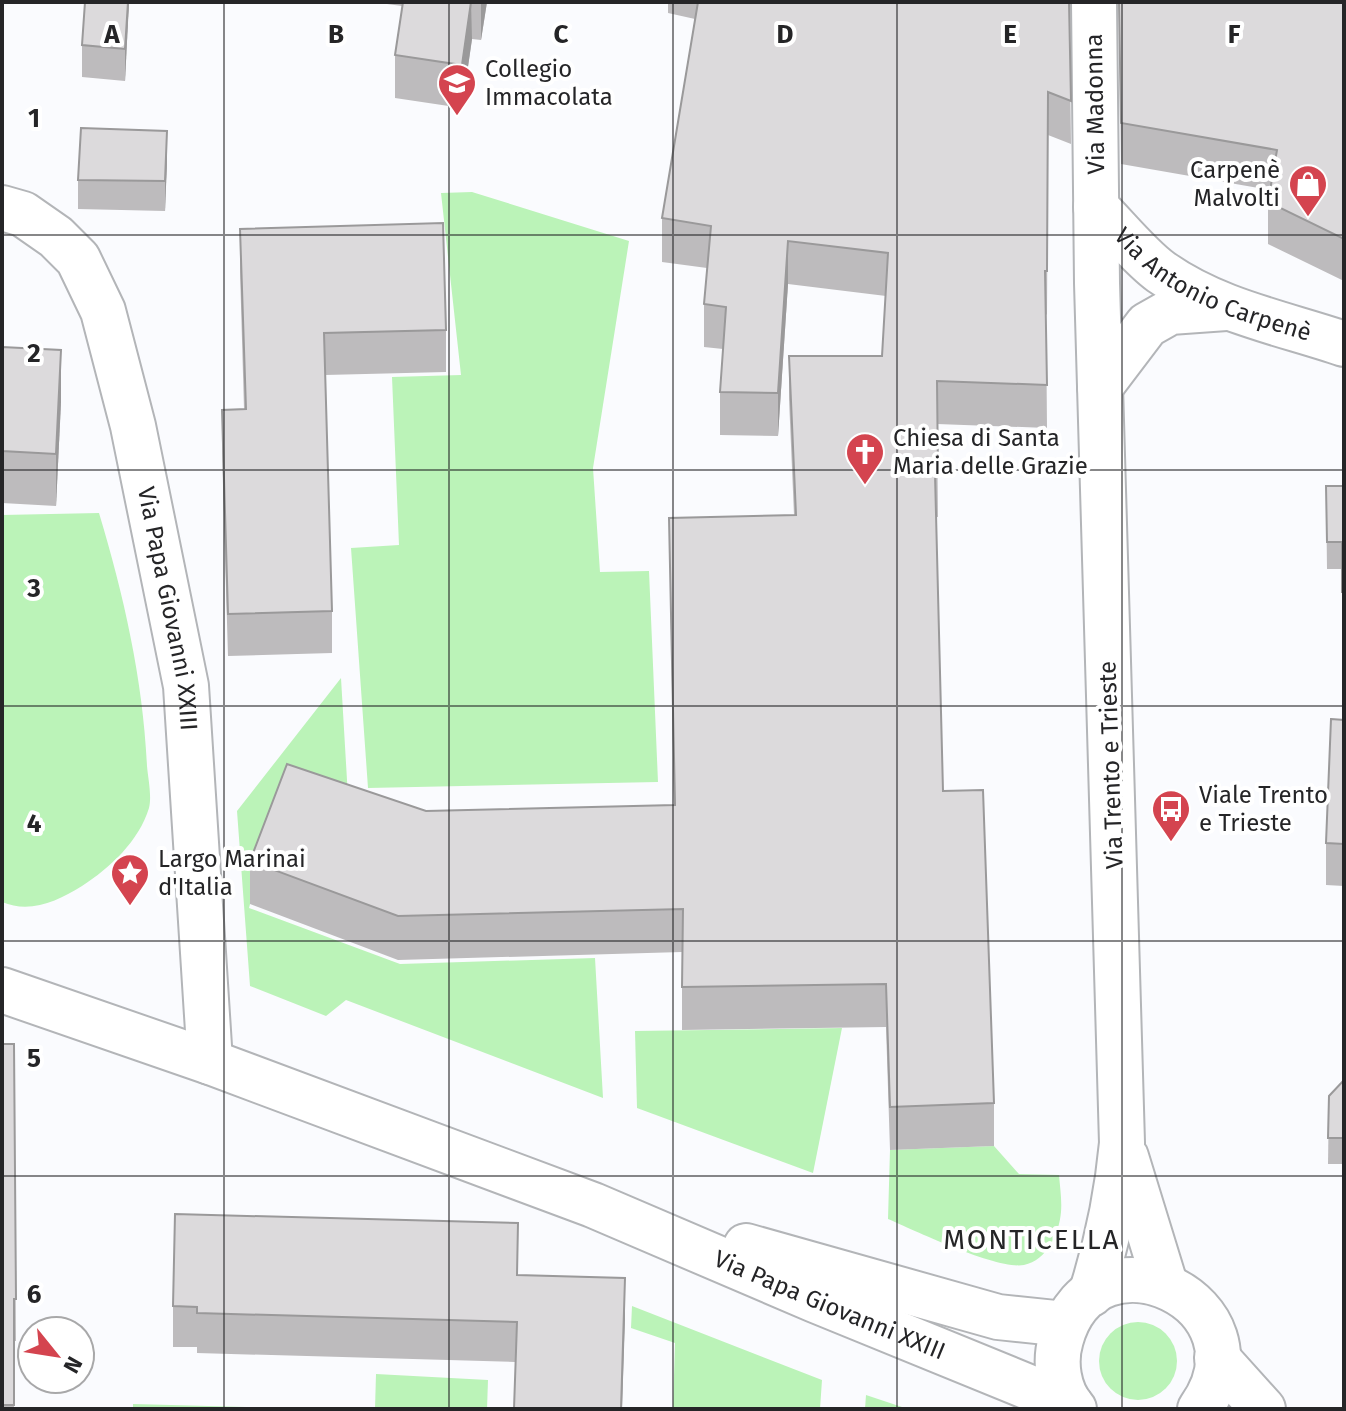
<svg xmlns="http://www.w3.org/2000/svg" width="1346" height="1411" viewBox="0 0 1346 1411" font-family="'Fira Sans',sans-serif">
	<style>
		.green { fill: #bbf3b8 }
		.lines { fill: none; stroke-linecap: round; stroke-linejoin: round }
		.minor-casing { stroke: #b3b5b8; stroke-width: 48 }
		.minor { stroke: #fff; stroke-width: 44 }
		.wall { fill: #bdbbbd }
		.shaded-wall { fill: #9a999a }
		.building { fill: #dcdadc; stroke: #9a999a; stroke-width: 2 }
		.grid { fill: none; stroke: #252527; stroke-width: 2; stroke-opacity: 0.55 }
		.labels { text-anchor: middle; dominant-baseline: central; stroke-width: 8; stroke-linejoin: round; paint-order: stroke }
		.poi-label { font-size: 24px; fill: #252527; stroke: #fff; text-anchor: start }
		.street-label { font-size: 24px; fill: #252527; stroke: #fff }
		.quarter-label { font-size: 28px; letter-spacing: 2px; fill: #252527; stroke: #fff }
		.grid-label { font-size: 26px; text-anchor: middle; font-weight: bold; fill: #252527; stroke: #fff; stroke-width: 8; stroke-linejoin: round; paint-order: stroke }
	</style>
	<rect width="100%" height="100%" fill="#fafbfe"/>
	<g class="green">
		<path d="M 472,192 L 629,241 L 593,468 L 600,572 L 649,571 L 658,782 L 368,788 L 351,548 L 399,545 L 392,377 L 461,375 L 441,193 Z"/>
		<path d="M 99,513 C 124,596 143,680 147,766 C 148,778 152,796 149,808 C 139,841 110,868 82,886 C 58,901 30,914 2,902 L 2,515 Z"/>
		<path d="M 341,678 L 350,831 L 250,904 L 249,908 L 400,964 L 595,958 L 603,1098 L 346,1000 L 326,1016 L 250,986 L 237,811 Z"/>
		<path d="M 842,1028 L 813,1173 L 637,1108 L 635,1031 Z"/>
		<path d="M 994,1146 L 1019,1174 L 1059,1175 C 1060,1187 1062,1200 1061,1212 C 1059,1234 1047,1260 1024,1265 C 997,1270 916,1231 888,1219 L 890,1150 Z"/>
		<path d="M 632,1306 L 822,1380 L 820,1409 L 673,1409 L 675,1343 L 631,1328 Z"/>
		<circle cx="1138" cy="1361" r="39"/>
		<path d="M 376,1374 L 488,1380 L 487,1409 L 375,1409 Z"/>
		<path d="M 866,1395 L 908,1409 L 865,1409 Z"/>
		<path d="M 133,1404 L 316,1409 L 133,1409 Z"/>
	</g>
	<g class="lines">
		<defs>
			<g id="minor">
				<path id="s1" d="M 1096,207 C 1115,226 1140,257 1161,272 C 1216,311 1282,323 1344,344"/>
				<path id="s2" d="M 2,208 L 23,214 L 56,237 L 78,259 L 103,311 L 133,426 L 186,686 L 210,1062"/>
				<path d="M 1100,387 L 1147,325 L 1170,312 L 1226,308"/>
				<path id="s3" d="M 2,990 L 210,1062 L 593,1205 L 815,1300 L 1070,1404"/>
				<path d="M 1126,1157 L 1165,1284"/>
				<path d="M 746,1246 L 998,1317 L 1065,1324"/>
				<path d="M 1091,1294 C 1107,1244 1117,1196 1122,1143 L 1097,283 L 1094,2"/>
				<path d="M 1217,1358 L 1263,1409"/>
				<path d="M 1074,1409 C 1058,1391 1054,1362 1061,1339 C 1095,1218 1275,1304 1200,1409"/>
			</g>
		</defs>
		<use href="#minor" class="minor-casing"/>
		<use href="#minor" class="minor"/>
	</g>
	<g class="wall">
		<path d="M 129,2 L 125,81 L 82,77 L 82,45 Z"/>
		<path d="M 372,2 L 487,2 L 481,40 L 472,39 L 462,108 L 395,98 L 395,55 L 402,6 Z"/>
		<path d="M 668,2 L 1069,2 L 1071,144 L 1048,135 L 1047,315 L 1046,314 L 1047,428 L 937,424 L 938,517 L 936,517 L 943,791 L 994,1103 L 994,1146 L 890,1150 L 886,1027 L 682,1030 L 682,952 L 398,960 L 250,904 L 250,861 L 426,811 L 674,805 L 669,518 L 794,515 L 789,399 L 789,356 L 882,356 L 886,296 L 788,284 L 778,436 L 720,435 L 720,392 L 723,349 L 704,347 L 704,304 L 707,268 L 662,262 L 662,218 L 695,19 L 668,13 Z"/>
		<path d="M 1119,2 L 1344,2 L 1344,281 L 1268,244 L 1268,202 L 1270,190 L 1121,164 Z"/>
		<path d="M 167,161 L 165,211 L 78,209 L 78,180 Z"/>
		<path d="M 240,229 L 446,330 L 446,372 L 325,375 L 332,611 L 332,653 L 228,656 L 222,452 L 222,410 L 244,409 L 240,271 Z"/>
		<path d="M 2,347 L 61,402 L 56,506 L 2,503 Z"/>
		<path d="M 1326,486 L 1344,486 L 1344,619 L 1342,619 L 1342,569 L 1327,569 Z"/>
		<path d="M 1344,720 L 1344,886 L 1326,885 L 1326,843 Z"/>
		<path d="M 2,1044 L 14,1044 L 16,1341 L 14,1341 L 14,1409 L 2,1409 Z"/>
		<path d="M 1344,1080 L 1344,1164 L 1328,1164 L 1329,1096 Z"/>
		<path d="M 518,1275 L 625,1319 L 515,1362 L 197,1353 L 197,1347 L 173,1347 L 173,1306 Z"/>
	</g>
	<g class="shaded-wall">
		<path d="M 128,2 L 129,2 L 125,81 L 125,49 Z"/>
		<path d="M 471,2 L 472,39 L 462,108 L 462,65 Z"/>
		<path d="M 481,2 L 487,2 L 481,40 Z"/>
		<path d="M 167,131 L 167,161 L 165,211 L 165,181 Z"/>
		<path d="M 788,241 L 788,284 L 778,436 L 778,393 Z"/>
		<path d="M 61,350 L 61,402 L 56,506 L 56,454 Z"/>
		<path d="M 625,1278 L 625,1319 L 622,1409 L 621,1409 Z"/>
	</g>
	<g class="building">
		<path d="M 85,2 L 128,2 L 125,49 L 82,45 Z"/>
		<path d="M 403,2 L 471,2 L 462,65 L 395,55 Z"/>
		<path d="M 698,2 L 1069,2 L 1071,101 L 1048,92 L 1047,271 L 1045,271 L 1047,385 L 937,381 L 938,474 L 935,474 L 943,791 L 983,790 L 994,1103 L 890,1107 L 886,984 L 682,987 L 683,909 L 398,916 L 250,861 L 287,764 L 426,811 L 675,805 L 669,518 L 796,515 L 789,356 L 882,356 L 888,253 L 788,241 L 778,393 L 720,392 L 726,307 L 704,304 L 711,226 L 662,218 Z"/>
		<path d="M 1119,2 L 1344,2 L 1344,239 L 1268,202 L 1277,150 L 1121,123 Z"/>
		<path d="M 81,128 L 167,131 L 165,181 L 78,180 Z"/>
		<path d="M 443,223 L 446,330 L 324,333 L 332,611 L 228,614 L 222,410 L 246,409 L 240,229 Z"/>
		<path d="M 2,347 L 61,350 L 56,454 L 2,451 Z"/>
		<path d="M 1326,486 L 1344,486 L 1344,592 L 1342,592 L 1342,542 L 1327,542 Z"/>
		<path d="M 1331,719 L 1344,720 L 1344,844 L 1326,843 Z"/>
		<path d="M 2,1044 L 14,1044 L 16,1299 L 14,1299 L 14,1405 L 2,1405 Z"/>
		<path d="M 1344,1080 L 1344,1138 L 1328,1138 L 1329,1096 Z"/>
		<path d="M 175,1214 L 518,1223 L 517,1275 L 625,1278 L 621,1409 L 514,1409 L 517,1322 L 197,1313 L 197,1307 L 173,1306 Z"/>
	</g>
	<path class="grid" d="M 224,2 L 224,1409M 449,2 L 449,1409M 673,2 L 673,1409M 897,2 L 897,1409M 1122,2 L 1122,1409M 2,235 L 1344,235M 2,470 L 1344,470M 2,706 L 1344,706M 2,941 L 1344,941M 2,1176 L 1344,1176"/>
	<defs>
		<symbol id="school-pin" viewBox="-11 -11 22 30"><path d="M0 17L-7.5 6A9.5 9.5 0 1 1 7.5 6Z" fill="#d4444f" stroke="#fff"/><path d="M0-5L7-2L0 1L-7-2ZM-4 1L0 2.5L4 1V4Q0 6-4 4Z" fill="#fff"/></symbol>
		<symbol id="shop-pin" viewBox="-11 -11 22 30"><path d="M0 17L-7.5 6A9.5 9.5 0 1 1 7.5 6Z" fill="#d4444f" stroke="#fff"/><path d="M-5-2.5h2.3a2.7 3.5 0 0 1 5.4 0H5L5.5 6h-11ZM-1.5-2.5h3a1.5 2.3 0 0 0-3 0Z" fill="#fff"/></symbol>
		<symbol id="church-pin" viewBox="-11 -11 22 30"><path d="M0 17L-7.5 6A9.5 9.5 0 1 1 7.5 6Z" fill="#d4444f" stroke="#fff"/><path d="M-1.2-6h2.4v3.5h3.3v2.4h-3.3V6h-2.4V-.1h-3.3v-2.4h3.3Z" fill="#fff"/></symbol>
		<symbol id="bus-pin" viewBox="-11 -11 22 30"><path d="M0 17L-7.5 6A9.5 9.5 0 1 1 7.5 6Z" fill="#d4444f" stroke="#fff"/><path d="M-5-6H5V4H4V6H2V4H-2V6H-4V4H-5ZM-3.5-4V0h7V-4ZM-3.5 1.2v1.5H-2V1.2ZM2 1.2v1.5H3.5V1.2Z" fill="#fff"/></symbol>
		<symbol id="sight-pin" viewBox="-11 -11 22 30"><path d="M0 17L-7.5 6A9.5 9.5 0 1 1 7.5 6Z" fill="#d4444f" stroke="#fff"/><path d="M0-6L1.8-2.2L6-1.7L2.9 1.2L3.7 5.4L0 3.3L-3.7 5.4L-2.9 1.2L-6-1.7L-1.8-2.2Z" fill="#fff"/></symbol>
	</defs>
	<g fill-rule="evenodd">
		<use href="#school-pin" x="435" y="61" width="44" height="60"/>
		<use href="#shop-pin" x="1286" y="162" width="44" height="60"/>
		<use href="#church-pin" x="843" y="430" width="44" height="60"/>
		<use href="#bus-pin" x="1149" y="787" width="44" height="60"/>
		<use href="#sight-pin" x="108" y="851" width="44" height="60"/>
	</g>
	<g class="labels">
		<g class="poi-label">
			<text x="485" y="69">Collegio<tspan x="485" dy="28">Immacolata</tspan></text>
			<text x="1280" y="170" text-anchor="end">Carpenè<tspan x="1280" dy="28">Malvolti</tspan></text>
			<text x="893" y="438">Chiesa di Santa<tspan x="893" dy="28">Maria delle Grazie</tspan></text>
			<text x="1199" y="795">Viale Trento<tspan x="1199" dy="28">e Trieste</tspan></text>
			<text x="158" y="859">Largo Marinai<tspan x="158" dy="28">d'Italia</tspan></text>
		</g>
		<g class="street-label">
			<text transform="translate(1095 104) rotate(-91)">Via Madonna</text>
			<text stroke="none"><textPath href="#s1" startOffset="144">Via Antonio Carpenè</textPath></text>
			<text stroke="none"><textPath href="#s2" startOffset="456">Via Papa Giovanni XXIII</textPath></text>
			<text transform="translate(1111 765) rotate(-92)">Via Trento e Trieste</text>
			<text stroke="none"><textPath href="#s3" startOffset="886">Via Papa Giovanni XXIII</textPath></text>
		</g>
		<g class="quarter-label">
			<text x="1032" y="1239">MONTICELLA</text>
		</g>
	</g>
	<g class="grid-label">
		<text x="112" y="43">A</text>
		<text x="336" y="43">B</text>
		<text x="561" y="43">C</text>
		<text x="785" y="43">D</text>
		<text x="1010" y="43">E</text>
		<text x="1234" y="43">F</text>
		<text x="34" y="127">1</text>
		<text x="34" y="362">2</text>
		<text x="34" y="597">3</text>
		<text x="34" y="832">4</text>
		<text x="34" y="1067">5</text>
		<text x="34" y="1303">6</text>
	</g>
	<rect width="1346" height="1411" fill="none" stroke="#252527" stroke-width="8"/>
	<g transform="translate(56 1355) rotate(120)"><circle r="38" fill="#ffffff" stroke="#a8a8a9" stroke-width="2"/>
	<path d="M0-6L14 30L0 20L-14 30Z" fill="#d4444f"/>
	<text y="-12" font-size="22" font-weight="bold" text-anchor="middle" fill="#252527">N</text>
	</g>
</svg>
